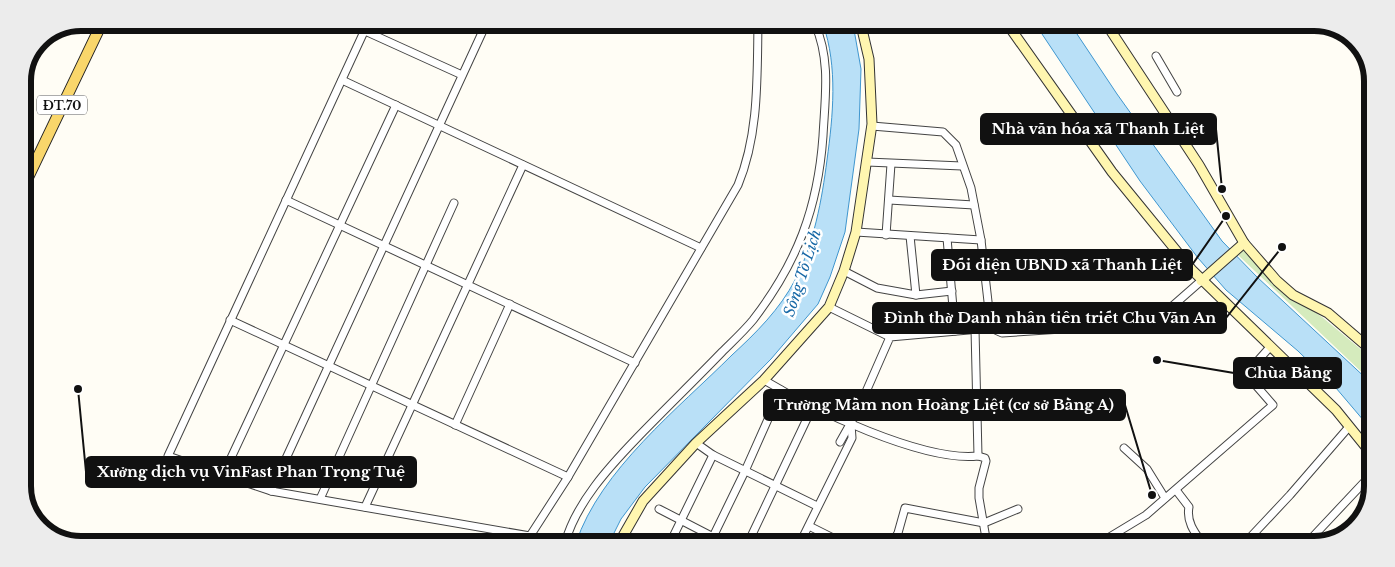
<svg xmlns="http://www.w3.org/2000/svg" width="1395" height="567" viewBox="0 0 1395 567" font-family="'Libre Baskerville',serif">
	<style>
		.green { fill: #d5ebbd }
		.water { fill: #b9e0f7; stroke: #3f96cf }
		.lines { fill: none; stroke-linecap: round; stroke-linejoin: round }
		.street-casing { stroke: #444; stroke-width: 9 }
		.secondary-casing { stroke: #333; stroke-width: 11 }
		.primary-casing { stroke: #222; stroke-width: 12 }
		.street { stroke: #fff; stroke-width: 7 }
		.secondary { stroke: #fff6b0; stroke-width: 9 }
		.primary { stroke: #f9d66b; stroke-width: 10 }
		.labels { text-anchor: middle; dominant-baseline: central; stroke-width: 5; stroke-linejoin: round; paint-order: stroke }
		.shield { fill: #fff; stroke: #585858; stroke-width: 1 }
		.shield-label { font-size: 12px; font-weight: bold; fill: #111 }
		.water-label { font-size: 15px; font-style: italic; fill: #1768a6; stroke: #fff }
		.rim { fill: none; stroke: #111; stroke-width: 6 }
		.leader { fill: none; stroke: #111; stroke-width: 2 }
		.callout-dot { fill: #111; stroke: #fff; stroke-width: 2 }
		.callout { fill: #111; stroke: #111; stroke-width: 2 }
		.callout-label { font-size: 15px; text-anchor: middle; font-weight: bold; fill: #fff }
	</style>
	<rect width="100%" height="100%" fill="#fffdf5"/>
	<path class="green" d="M 1244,248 L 1260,268 L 1292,300 L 1309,308 L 1322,317 L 1370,357 L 1370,380 L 1238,255 Z"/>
	<g class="water">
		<path d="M 823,24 L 853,24 L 861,69 L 859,129 L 845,232 L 830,277 L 818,304 L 771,359 L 645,487 L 621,519 L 609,543 L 576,543 C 600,470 679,408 732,355 C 756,333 780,309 795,280 C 814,244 822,199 827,160 C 833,116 838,67 823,24 Z"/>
		<path d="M 1036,25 L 1071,25 L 1117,94 L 1222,241 L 1257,277 L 1370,382 L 1370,428 L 1336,388 L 1298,351 L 1226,290 L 1198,258 L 1140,181 Z"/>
	</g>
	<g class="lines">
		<defs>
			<g id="street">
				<path d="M 368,23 L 168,456 L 271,491 L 530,536 L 568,477 L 738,185 C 759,134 757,78 758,24"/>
				<path d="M 465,23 L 482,32"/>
				<path d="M 365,31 L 462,75"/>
				<path d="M 1156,56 L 1177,92"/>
				<path d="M 342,80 L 701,248"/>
				<path d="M 872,126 L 943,132 L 956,145 L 971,188 L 981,240 L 991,328"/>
				<path d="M 867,162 L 962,166"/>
				<path d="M 286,200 L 635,363"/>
				<path d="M 889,200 L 974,205"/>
				<path d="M 856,232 L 981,240"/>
				<path d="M 886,235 L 891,164"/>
				<path d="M 910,236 L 916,295"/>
				<path d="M 947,238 L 955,331"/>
				<path d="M 844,271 L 877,288 L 916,295 L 952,291"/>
				<path d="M 829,307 L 890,337"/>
				<path d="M 230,320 L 568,477"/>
				<path d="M 764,380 C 812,409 923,462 978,456 L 975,329"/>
				<path d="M 455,425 L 510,304"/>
				<path d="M 840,442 L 858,410 L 890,337 L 991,328 L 1002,333 L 1138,324 L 1160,317 L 1201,281"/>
				<path d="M 696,443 L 713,455 L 817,506"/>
				<path d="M 1124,448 L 1147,469 L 1165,498"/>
				<path d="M 978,456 L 985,458 L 986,461 L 979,488 L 979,498 L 987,544"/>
				<path d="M 223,475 L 396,105"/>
				<path d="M 1176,490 L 1189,507 C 1186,522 1195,533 1203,544"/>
				<path d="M 271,491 L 486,24"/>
				<path d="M 320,499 L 454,203"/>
				<path d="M 365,507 L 523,165"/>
				<path d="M 659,509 L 725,543"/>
				<path d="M 984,523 L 1018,509"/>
				<path d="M 809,526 L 843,543"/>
				<path d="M 565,543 C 576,503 609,467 637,438 C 665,409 694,381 722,352 C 732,342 744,331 753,320 C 797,263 818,208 823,136 C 825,97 831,61 815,24"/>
				<path d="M 670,543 L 713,455"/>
				<path d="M 710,543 L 745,471 L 781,390"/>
				<path d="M 748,543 L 813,406"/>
				<path d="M 800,543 L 852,438 L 851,424"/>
				<path d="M 892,543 L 898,533 L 905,508 L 984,523"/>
				<path d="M 1098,544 L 1146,515 L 1273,405 L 1246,374 L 1270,347"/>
				<path d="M 1244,544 L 1290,495 L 1348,428"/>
				<path d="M 1306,544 L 1369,477"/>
			</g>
			<g id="secondary">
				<path d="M 1008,25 L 1112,172 L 1192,270 L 1336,410 L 1370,452"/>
				<path d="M 1107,25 L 1199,165 L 1244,243 L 1277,281 L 1293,295 L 1328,313 L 1370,349"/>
				<path d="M 1201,281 L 1244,243"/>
				<path d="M 619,543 L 643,501 L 696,443 L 764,380 L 829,307 L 844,271 L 856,232 L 872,124 L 869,59 L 861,25"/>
			</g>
			<path id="primary" d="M 23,188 L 102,23"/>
		</defs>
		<use href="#street" class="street-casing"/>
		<use href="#secondary" class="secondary-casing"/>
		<use href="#primary" class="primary-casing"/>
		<use href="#street" class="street"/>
		<use href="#secondary" class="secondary"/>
		<use href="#primary" class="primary"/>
	</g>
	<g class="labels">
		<rect class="shield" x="37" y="95.5" width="50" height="19" rx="4"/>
		<g class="shield-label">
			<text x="62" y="105">ĐT.70</text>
		</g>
		<g class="water-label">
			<text transform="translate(802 273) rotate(-72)">Sông Tô Lịch</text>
		</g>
	</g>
	<path d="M0 0H1395V567H0ZM81 31H1314A50 50 0 0 1 1364 81V486A50 50 0 0 1 1314 536H81A50 50 0 0 1 31 486V81A50 50 0 0 1 81 31Z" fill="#ececec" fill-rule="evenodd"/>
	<path class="rim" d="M81 31H1314A50 50 0 0 1 1364 81V486A50 50 0 0 1 1314 536H81A50 50 0 0 1 31 486V81A50 50 0 0 1 81 31Z"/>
	<path class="leader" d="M1222 189L1216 129M1226 216L1192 265M1282 247L1226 318M1157 360L1234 373M1152 495L1125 405M78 389L86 472"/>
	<g class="callout-dot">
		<circle cx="1222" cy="189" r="5"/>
		<circle cx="1226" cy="216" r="5"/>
		<circle cx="1282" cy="247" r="5"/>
		<circle cx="1157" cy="360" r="5"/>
		<circle cx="1152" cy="495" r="5"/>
		<circle cx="78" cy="389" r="5"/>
	</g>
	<g class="callout">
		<rect x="981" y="114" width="235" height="30" rx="5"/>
		<rect x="932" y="250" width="260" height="30" rx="5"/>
		<rect x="873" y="303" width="353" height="30" rx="5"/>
		<rect x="1234" y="358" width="107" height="30" rx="5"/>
		<rect x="764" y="390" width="361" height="30" rx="5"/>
		<rect x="86" y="457" width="330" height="30" rx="5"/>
	</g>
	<g class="callout-label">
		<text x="1098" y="134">Nhà văn hóa xã Thanh Liệt</text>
		<text x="1062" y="270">Đối diện UBND xã Thanh Liệt</text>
		<text x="1050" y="323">Đình thờ Danh nhân tiên triết Chu Văn An</text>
		<text x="1288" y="378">Chùa Bằng</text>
		<text x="944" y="410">Trường Mầm non Hoàng Liệt (cơ sở Bằng A)</text>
		<text x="251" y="477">Xưởng dịch vụ VinFast Phan Trọng Tuệ</text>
	</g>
</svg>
